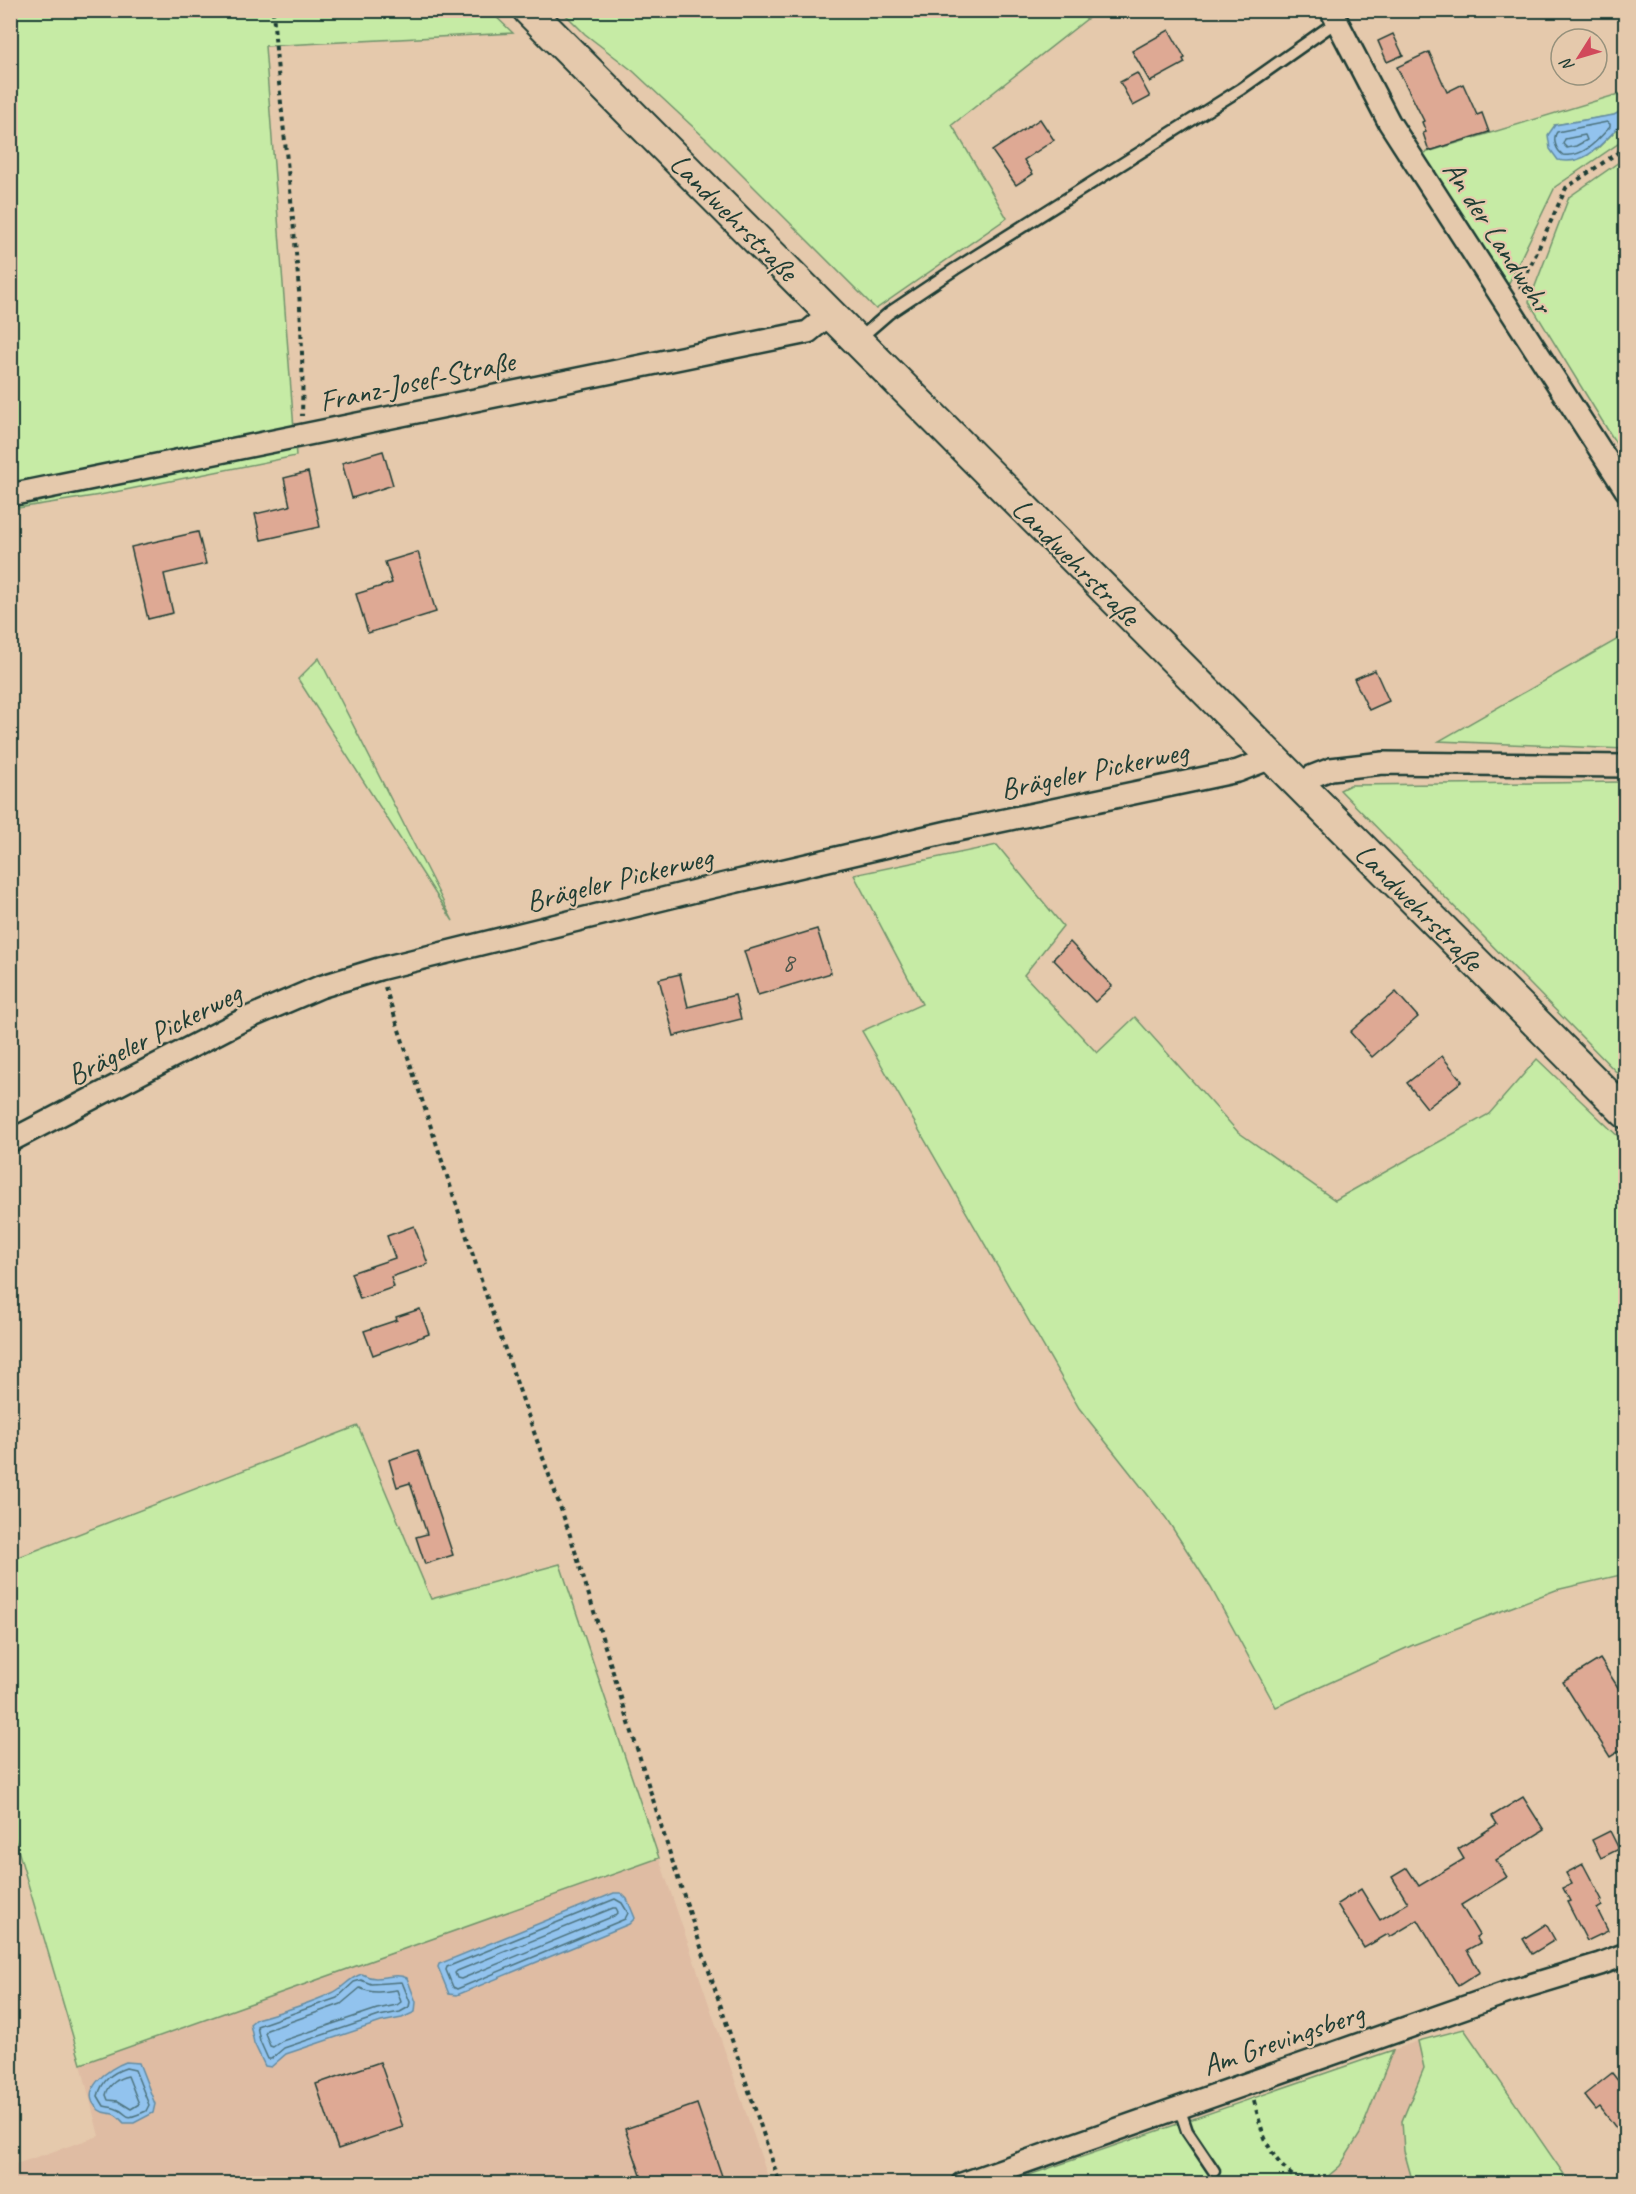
<svg xmlns="http://www.w3.org/2000/svg" width="1636" height="2194" viewBox="0 0 1636 2194" font-family="Caveat,sans-serif">
	<style>
		.built { fill: #dfbca3 }
		.green { fill: #c6eba5; stroke: #72946c; stroke-width: 1.5 }
		.water { fill: #92c3ee; stroke: #648da4; stroke-width: 1.5 }
		.lines { fill: none; stroke-linecap: round; stroke-linejoin: round }
		.shore { stroke: #4d737e; stroke-width: 1.5 }
		.building { fill: #dea994; stroke: #1f3d34; stroke-width: 1.5 }
		.lane-casing { stroke: #1f3d34; stroke-width: 15 }
		.street-casing { stroke: #1f3d34; stroke-width: 26 }
		.secondary-casing { stroke: #1f3d34; stroke-width: 34 }
		.path { stroke: #1f3d34; stroke-width: 4; stroke-dasharray: 4.5 4.5; stroke-linecap: butt }
		.lane { stroke: #e5c9ac; stroke-width: 10 }
		.street { stroke: #e5c9ac; stroke-width: 21 }
		.secondary { stroke: #e5c9ac; stroke-width: 30 }
		.labels { text-anchor: middle; dominant-baseline: central; stroke-width: 4.5; stroke-linejoin: round; paint-order: stroke }
		.number-label { font-size: 27px; fill: #4f584c }
		.street-label { font-size: 30px; fill: #1f3d34; stroke: #e5c9ac }
	</style>
	<rect width="100%" height="100%" fill="#e5c9ac"/>
	<filter id="ink" filterUnits="userSpaceOnUse"><feTurbulence type="fractalNoise" baseFrequency=".0167" numOctaves="2"/><feDisplacementMap in="SourceGraphic" scale="12" xChannelSelector="R" yChannelSelector="G"/><feConvolveMatrix kernelMatrix="1 2 1 2 8 2 1 2 1" color-interpolation-filters="sRGB"/></filter>
	<g filter="url(#ink)">
		<g class="built">
			<path d="M 659,1858 L 770,2183 L 11,2184 L 10,2166 L 99,2136 L 81,2064 Z"/>
			<path d="M 1418,2041 L 1424,2068 L 1402,2121 L 1404,2151 L 1413,2183 L 1320,2184 L 1340,2166 L 1360,2134 L 1393,2050 Z"/>
		</g>
		<g class="green">
			<path d="M 11,11 L 490,11 L 513,33 L 265,46 L 296,456 L 100,495 L 11,509 Z"/>
			<path d="M 562,11 L 1097,11 L 952,125 L 1007,218 L 876,309 L 705,138 L 633,71 L 585,34 Z"/>
			<path d="M 1625,92 L 1625,109 L 1615,115 L 1555,125 L 1596,150 L 1625,121 L 1625,139 L 1555,187 L 1506,289 L 1421,154 Z"/>
			<path d="M 1625,158 L 1625,458 L 1529,302 L 1569,197 Z"/>
			<path d="M 1625,635 L 1625,749 L 1439,741 Z"/>
			<path d="M 319,658 L 453,921 L 298,679 Z"/>
			<path d="M 1625,782 L 1626,782 L 1625,1081 L 1340,790 L 1350,785 Z"/>
			<path d="M 997,845 L 1063,926 L 1024,975 L 1097,1053 L 1135,1017 L 1238,1132 L 1335,1200 L 1489,1114 L 1537,1059 L 1625,1143 L 1625,1574 L 1556,1590 L 1413,1645 L 1276,1707 L 1211,1588 L 1166,1518 L 1079,1408 L 862,1031 L 922,1004 L 854,875 Z"/>
			<path d="M 358,1426 L 431,1599 L 560,1564 L 659,1858 L 81,2064 L 11,1826 L 11,1560 Z"/>
			<path d="M 1464,2029 L 1570,2183 L 1413,2183 L 1404,2151 L 1402,2121 L 1424,2068 L 1418,2041 Z"/>
			<path d="M 1393,2050 L 1360,2134 L 1340,2166 L 1320,2183 L 1003,2184 Z"/>
		</g>
		<g class="water">
			<path d="M 1625,109 L 1625,121 C 1605,138 1589,167 1558,160 L 1550,149 L 1548,135 L 1555,125 L 1614,115 Z"/>
			<path d="M 614,1893 L 621,1893 L 627,1899 L 635,1918 L 629,1924 L 457,1995 L 449,1994 L 438,1967 L 439,1964 Z"/>
			<path d="M 362,1974 C 380,1984 392,1971 407,1978 L 416,2002 L 415,2012 L 402,2018 L 381,2022 L 286,2054 L 271,2067 L 265,2066 L 254,2043 L 250,2024 L 256,2019 C 282,2012 308,2004 332,1993 C 344,1988 348,1978 362,1974 Z"/>
			<path d="M 126,2062 L 139,2063 L 155,2104 L 153,2113 L 134,2123 L 124,2123 C 121,2120 117,2115 113,2114 C 107,2112 104,2114 99,2110 C 76,2091 109,2068 126,2062 Z"/>
		</g>
		<g class="lines">
			<g class="shore">
				<path d="M 1607,122 L 1610,124 L 1610,127 C 1597,141 1583,158 1563,155 C 1556,150 1552,139 1557,132 Z"/>
				<path d="M 1585,135 L 1587,140 L 1576,146 L 1567,148 L 1563,144 L 1565,139 Z"/>
				<path d="M 615,1899 L 622,1903 L 628,1913 L 625,1919 L 457,1989 L 453,1987 L 446,1970 L 447,1967 Z"/>
				<path d="M 613,1908 L 616,1908 L 618,1912 L 614,1916 L 461,1979 L 457,1978 L 455,1973 L 457,1971 Z"/>
				<path d="M 361,1980 L 371,1984 L 402,1982 L 410,2002 L 409,2007 L 400,2012 L 379,2016 L 284,2048 L 271,2059 L 268,2059 L 260,2041 L 257,2026 L 337,1998 L 354,1982 Z"/>
				<path d="M 360,1988 C 372,1994 384,1992 397,1990 L 401,2002 L 397,2005 L 377,2009 L 282,2041 L 273,2047 L 270,2046 L 265,2033 L 267,2030 L 341,2004 Z"/>
				<path d="M 126,2068 L 135,2070 L 149,2105 L 146,2111 C 120,2123 132,2113 114,2108 C 111,2107 108,2107 104,2106 L 98,2096 C 102,2081 111,2073 126,2068 Z"/>
				<path d="M 128,2076 L 139,2104 L 131,2109 L 118,2101 L 108,2100 L 106,2095 C 108,2085 118,2078 128,2076 Z"/>
			</g>
		</g>
		<g class="building">
			<path d="M 1169,30 L 1185,58 L 1183,59 L 1185,63 L 1150,82 L 1132,51 Z"/>
			<path d="M 1393,34 L 1403,55 L 1387,62 L 1378,41 Z"/>
			<path d="M 1429,52 L 1447,92 L 1463,84 L 1477,115 L 1482,113 L 1489,132 L 1429,151 L 1423,133 L 1426,132 L 1422,122 L 1424,121 L 1397,67 Z"/>
			<path d="M 1137,73 L 1150,97 L 1133,106 L 1120,82 Z"/>
			<path d="M 1040,119 L 1054,140 L 1024,160 L 1033,174 L 1016,185 L 992,151 Z"/>
			<path d="M 383,451 L 393,485 L 352,498 L 342,463 Z"/>
			<path d="M 308,472 L 320,527 L 261,540 L 255,514 L 290,506 L 284,478 Z"/>
			<path d="M 198,532 L 206,564 L 164,574 L 173,613 L 148,619 L 131,547 Z"/>
			<path d="M 418,552 L 436,612 L 368,633 L 356,594 L 392,583 L 385,562 Z"/>
			<path d="M 1375,670 L 1389,701 L 1369,710 L 1354,679 Z"/>
			<path d="M 817,929 L 831,973 L 758,995 L 744,951 Z"/>
			<path d="M 1070,942 L 1112,986 L 1095,1002 L 1053,959 Z"/>
			<path d="M 680,974 L 688,1007 L 735,995 L 741,1019 L 674,1036 L 659,979 Z"/>
			<path d="M 1396,992 L 1418,1017 L 1372,1057 L 1350,1032 Z"/>
			<path d="M 1442,1056 L 1462,1081 L 1427,1108 L 1407,1083 Z"/>
			<path d="M 414,1226 L 428,1264 L 391,1277 L 394,1287 L 360,1299 L 351,1273 L 395,1258 L 387,1236 Z"/>
			<path d="M 420,1309 L 429,1334 L 373,1355 L 364,1331 L 397,1320 L 396,1317 Z"/>
			<path d="M 418,1450 L 453,1555 L 425,1564 L 416,1537 L 427,1534 L 410,1483 L 397,1487 L 389,1460 Z"/>
			<path d="M 1600,1659 L 1626,1700 L 1626,1747 L 1610,1757 L 1563,1682 Z"/>
			<path d="M 1523,1797 L 1544,1830 L 1496,1860 L 1507,1877 L 1461,1905 L 1479,1935 L 1476,1937 L 1480,1943 L 1467,1950 L 1480,1972 L 1458,1986 L 1418,1920 L 1390,1937 L 1388,1934 L 1364,1948 L 1337,1904 L 1361,1889 L 1380,1920 L 1408,1903 L 1392,1877 L 1407,1868 L 1419,1886 L 1464,1859 L 1458,1849 L 1497,1824 L 1492,1816 Z"/>
			<path d="M 1610,1831 L 1619,1849 L 1601,1858 L 1592,1840 Z"/>
			<path d="M 1583,1864 L 1602,1900 L 1600,1901 L 1602,1906 L 1597,1909 L 1608,1931 L 1587,1941 L 1567,1902 L 1570,1901 L 1563,1888 L 1572,1884 L 1566,1873 Z"/>
			<path d="M 1546,1924 L 1555,1940 L 1532,1954 L 1523,1939 Z"/>
			<path d="M 380,2062 L 403,2127 L 338,2149 L 316,2084 Z"/>
			<path d="M 1612,2073 L 1626,2091 L 1626,2141 L 1600,2107 L 1596,2110 L 1584,2095 Z"/>
			<path d="M 697,2104 L 722,2176 L 700,2184 L 644,2184 L 625,2129 Z"/>
		</g>
		<g class="lines">
			<defs>
				<g id="lane">
					<path d="M 859,339 L 889,313 L 955,269 L 1241,89 L 1336,22"/>
					<path d="M 1179,2107 L 1187,2131 L 1214,2171"/>
				</g>
				<g id="street">
					<path d="M 1331,10 L 1389,122 L 1626,490"/>
					<path d="M 10,495 L 808,332 L 830,314"/>
					<path d="M 1298,785 L 1313,776 L 1331,769 L 1383,763 L 1626,766"/>
					<path d="M 10,1141 L 241,1021 L 320,987 L 379,969 L 695,891 L 948,832 L 1238,771 L 1271,758"/>
					<path d="M 962,2184 L 1511,1991 L 1600,1964 L 1626,1954"/>
				</g>
				<path id="secondary" d="M 528,10 L 1626,1113"/>
			</defs>
			<use href="#lane" class="lane-casing"/>
			<use href="#street" class="street-casing"/>
			<use href="#secondary" class="secondary-casing"/>
			<g class="path">
				<path d="M 273,10 C 282,146 306,281 302,416"/>
				<path d="M 1520,289 L 1566,188 L 1626,147"/>
				<path d="M 385,987 L 485,1292 L 570,1535 L 671,1857 L 780,2184"/>
				<path d="M 1254,2101 C 1264,2139 1269,2161 1304,2184"/>
			</g>
			<use href="#lane" class="lane"/>
			<use href="#street" class="street"/>
			<use href="#secondary" class="secondary"/>
		</g>
	</g>
	<g class="labels">
		<g class="number-label">
			<text x="788" y="962">8</text>
		</g>
		<g class="street-label">
			<text transform="translate(734 217) rotate(45)">Landwehrstraße</text>
			<text transform="translate(1498 237) rotate(57)">An der Landwehr</text>
			<text transform="translate(417 381) rotate(-12)">Franz-Josef-Straße</text>
			<text transform="translate(1076 562) rotate(45)">Landwehrstraße</text>
			<text transform="translate(1094 770) rotate(-12)">Brägeler Pickerweg</text>
			<text transform="translate(619 879) rotate(-14)">Brägeler Pickerweg</text>
			<text transform="translate(1419 907) rotate(45)">Landwehrstraße</text>
			<text transform="translate(154 1034) rotate(-27)">Brägeler Pickerweg</text>
			<text transform="translate(1283 2039) rotate(-19)">Am Grevingsberg</text>
		</g>
	</g>
	<rect width="1636" height="2194" fill="none" stroke="#e5c9ac" stroke-width="36"/>
	<rect x="18" y="18" width="1600" height="2158" fill="none" stroke="#1f3d34" stroke-width="2" filter="url(#ink)"/>
	<g transform="translate(1579 57) rotate(233)"><circle r="28" fill="#e5c9ac" stroke="#96917c" stroke-width="1.5"/>
	<path d="M0-4.5L10 22L0 15L-10 22Z" fill="#d1495b"/>
	<text y="-9" font-size="16" font-weight="bold" text-anchor="middle" fill="#1f3d34">N</text>
	</g>
</svg>
